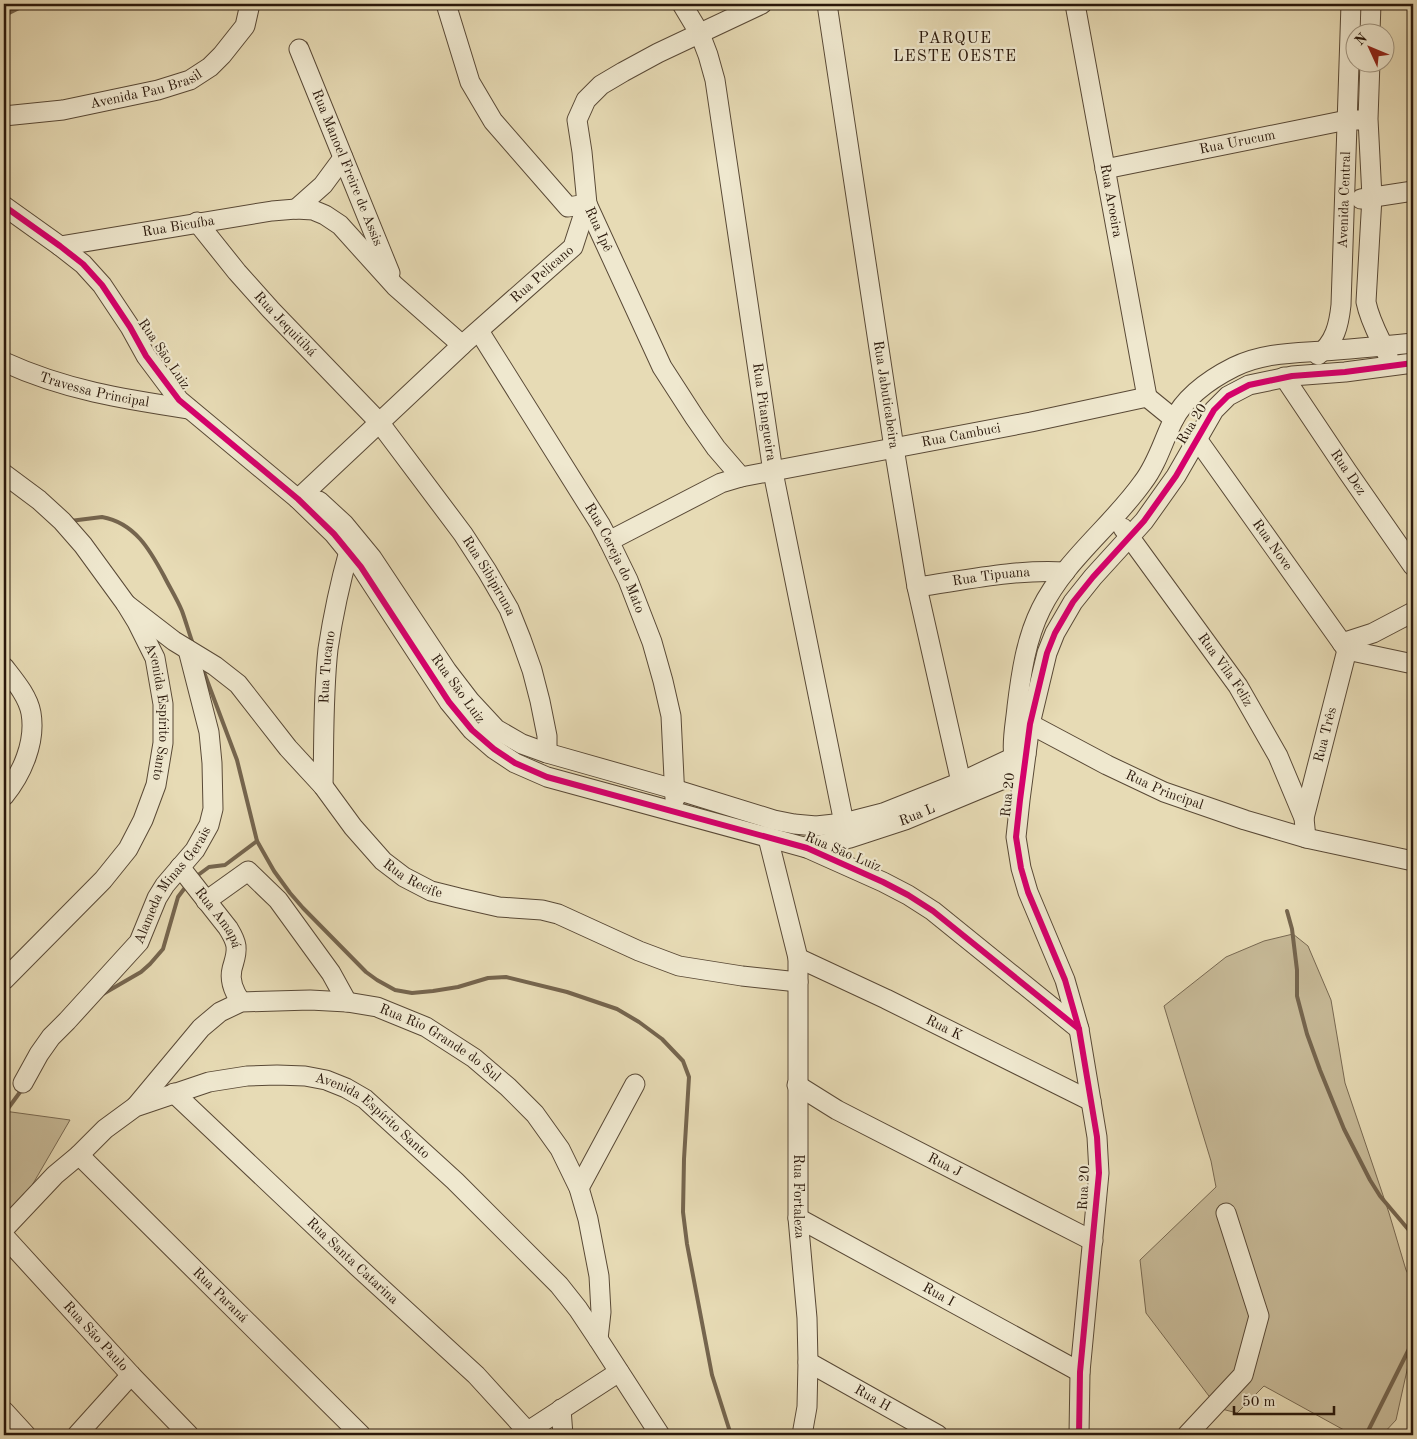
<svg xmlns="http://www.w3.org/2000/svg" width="1417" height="1439" viewBox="0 0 1417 1439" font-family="'Old Standard TT',serif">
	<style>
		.green { fill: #c7ba98; stroke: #786952 }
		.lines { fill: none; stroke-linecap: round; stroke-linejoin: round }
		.stream { stroke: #75654e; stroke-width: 4 }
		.minor-casing { stroke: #594936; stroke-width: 21 }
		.minor { stroke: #efe8cf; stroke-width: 19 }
		.cycleway-casing { stroke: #efe8cf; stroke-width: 9 }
		.cycleway { stroke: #d6006c; stroke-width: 6 }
		.labels { text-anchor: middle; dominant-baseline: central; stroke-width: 4.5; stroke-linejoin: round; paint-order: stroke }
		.street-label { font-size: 14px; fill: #2a180b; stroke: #efe8cf }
		.quarter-label { font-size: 16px; letter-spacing: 1px; fill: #2a180b; stroke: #efe8cf }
	</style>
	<rect width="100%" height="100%" fill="#e7dbb5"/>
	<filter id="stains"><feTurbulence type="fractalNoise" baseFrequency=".004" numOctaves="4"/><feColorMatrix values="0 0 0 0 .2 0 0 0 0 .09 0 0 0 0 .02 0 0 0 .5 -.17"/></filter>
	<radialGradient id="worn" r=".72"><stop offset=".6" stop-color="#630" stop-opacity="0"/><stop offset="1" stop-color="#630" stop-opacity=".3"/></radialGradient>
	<g class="green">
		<path d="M 1413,617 L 1413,657 L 1406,621 Z"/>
		<path d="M 1293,934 L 1308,946 L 1331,1000 L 1345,1083 L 1389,1213 L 1406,1270 L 1413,1283 L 1413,1343 L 1396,1420 L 1382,1435 L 1353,1435 L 1264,1386 L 1237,1413 L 1218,1408 L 1146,1313 L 1140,1260 L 1216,1187 L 1211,1161 L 1164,1006 L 1226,957 L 1264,941 Z"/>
		<path d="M 4,1111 L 70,1120 L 20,1206 L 4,1221 Z"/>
	</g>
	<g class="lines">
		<g class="stream">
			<path d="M 4,13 L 9,13 L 27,4"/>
			<path d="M 70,521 L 102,517 C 135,523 150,550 164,576 C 170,588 177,599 182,611 C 186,622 189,633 193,644"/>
			<path d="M 202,667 L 237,760 L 257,841 L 274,871 L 290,893 L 303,908 L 366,972 L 377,980 L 395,990 L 412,993 L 433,991 L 458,987 L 488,978 L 506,977 L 567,992 L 617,1009 L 639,1022 L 662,1039 L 683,1061 L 689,1077 L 684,1159 L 683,1212 L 687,1244 L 712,1375 L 731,1435"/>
			<path d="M 194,878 L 209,867 L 225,865 L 257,841"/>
			<path d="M 1287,911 L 1292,929 L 1297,970 L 1297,996 L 1307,1034 L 1320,1070 L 1344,1129 L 1370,1180 L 1380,1196 L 1413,1235"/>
			<path d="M 103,994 L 141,972 L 150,964 L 163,949 L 178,897 L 187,885"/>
			<path d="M 4,1114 L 23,1088"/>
			<path d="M 1366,1435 L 1413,1341"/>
		</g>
		<defs>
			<g id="minor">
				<path d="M 446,4 L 470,82 L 493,121 L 568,207 L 587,204"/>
				<path id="s1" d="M 682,4 L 700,34 L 708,55 L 715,80 L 773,472 L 844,823"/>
				<path id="s2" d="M 827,4 L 894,448 L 917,587 L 961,782"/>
				<path id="s3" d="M 1075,4 L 1147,397"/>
				<path d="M 1370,32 L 1371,4"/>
				<path id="s4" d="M 299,49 L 390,273"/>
				<path d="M 1370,62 L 1368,119 L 1372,197 L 1366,302 C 1370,322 1380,338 1388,356"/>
				<path id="s5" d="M 4,116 L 63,110 L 158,90 L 190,80 L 210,67 L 222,55 L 245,26 L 250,4"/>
				<path id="s6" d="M 1105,169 L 1347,120 L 1359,120"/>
				<path d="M 1361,199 L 1413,191"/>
				<path id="s7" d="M 587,204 L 662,367 L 695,418 L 716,448 L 741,477"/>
				<path d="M 4,206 L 60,246 L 83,264 L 102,285 L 130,327 L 146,356 L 179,400 L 298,499 L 334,534 L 361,567 L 449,702 L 472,730 L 494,749 L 515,763 L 547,777 L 807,848 L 883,882 L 908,895 L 933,911 L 1079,1029"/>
				<path d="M 296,209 L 323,185 L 343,158"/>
				<path id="s8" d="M 197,222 L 237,272 L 271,310 L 379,422 L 463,534 L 487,571 L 509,609 L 521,639 L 532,670 L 540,701 L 547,736 L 547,753"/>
				<path id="s9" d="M 60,246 L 272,211 L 296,209 L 313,210 L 325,215 L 340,225 L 395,286 L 462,345"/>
				<path id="s10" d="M 479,331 L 600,524 L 609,541 L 628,580 L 652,642 L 663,681 L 671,716 L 675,799"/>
				<path id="s11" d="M 1318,355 C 1335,343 1339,324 1341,305 L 1351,4"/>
				<path id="s12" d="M 4,362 C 65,390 123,399 189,409"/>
				<path id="s13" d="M 1284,377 L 1347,471 L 1413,566"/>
				<path d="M 1147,397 L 1174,419"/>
				<path id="s14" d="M 1197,439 L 1347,650"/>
				<path id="s15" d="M 4,474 L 39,500 L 62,521 L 83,545 L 126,604 L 137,622 L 155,658 L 163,704 L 163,743 L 156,785 L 143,820 L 128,849 L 103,880 L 4,980"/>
				<path id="s16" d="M 298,499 L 462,345 L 573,247 L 587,204 L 582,152 L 577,120 L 586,100 L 601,85 L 623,72 L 658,53 L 762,4"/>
				<path d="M 319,501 L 344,524 L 372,558 L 447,671 L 470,701 L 496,729 L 522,744 L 547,753 L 674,789 L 774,820 L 794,824 L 816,826 L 844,823 L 883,813 L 961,782 L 1014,757 L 1026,754"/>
				<path id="s17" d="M 1123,528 L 1238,686 L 1278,756 L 1304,818 L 1306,838"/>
				<path id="s18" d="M 609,541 L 721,483 L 741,477 L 1031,422 L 1147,397"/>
				<path id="s19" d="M 917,587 C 966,580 1016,569 1065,572"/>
				<path id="s20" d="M 126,604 L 174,641 L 215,666 L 238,684 L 288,748 L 323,786 L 353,827 L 383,861 L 404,877 L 431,891 L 459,898 L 499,907 L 542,910 L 558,914 L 639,951 L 679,966 L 742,976 L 798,982"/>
				<path d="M 1342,643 L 1373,633 L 1413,612"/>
				<path d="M 1347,650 L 1413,664"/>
				<path d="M 4,667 C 14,680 28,696 31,713 C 36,742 22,774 4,796"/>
				<path id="s21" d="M 1030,724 L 1107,765 L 1164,792 L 1245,820 L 1306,838 L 1413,861"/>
				<path d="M 1020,766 C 1018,763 1015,760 1014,756 C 1011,744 1016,720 1017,707 C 1021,674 1026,639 1041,609 C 1065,560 1112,526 1143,482 C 1157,464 1163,441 1173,421 C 1185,397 1210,379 1234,367 C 1262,353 1293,353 1323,351 C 1353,349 1383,346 1413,343"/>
				<path id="s22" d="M 323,786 C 324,741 323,694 328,649 C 333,616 340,583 349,551"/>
				<path id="s23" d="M 1304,818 L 1347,650"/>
				<path id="s24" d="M 768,838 L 798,958 L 798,1218 L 807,1318 L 808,1362 L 807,1407 L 802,1435"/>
				<path id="s25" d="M 807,848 L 850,838 L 905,820 L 1023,771"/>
				<path id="s26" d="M 180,867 L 228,928 C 231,933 235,939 236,946 C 237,955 234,961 232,969 C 229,981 234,992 241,1002"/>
				<path d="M 206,901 L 248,871 L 278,900 L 331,973 L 347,1002"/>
				<path id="s27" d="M 798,958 L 886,999 L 1091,1101"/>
				<path id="s28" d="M 23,1083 L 39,1054 L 51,1037 L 67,1021 L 139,942 L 157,898 L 165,885 L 195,850 L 209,825 L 213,809 L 212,763 L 209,732 L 188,650"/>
				<path id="s29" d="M 797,1085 L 837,1110 L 1093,1241"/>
				<path id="s30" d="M 174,1093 L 357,1266 L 476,1375 L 528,1432"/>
				<path id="s31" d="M 136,1106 L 201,1028 L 220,1012 L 241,1002 L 310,1000 L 347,1002 L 377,1007 L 426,1027 L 474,1058 L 508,1087 L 535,1114 L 560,1149 L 579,1188 L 588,1219 L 599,1276 L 601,1312 L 598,1339"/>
				<path id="s32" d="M 79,1155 L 361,1435"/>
				<path d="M 579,1188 L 635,1084"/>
				<path id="s33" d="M 798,1218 L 1080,1372"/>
				<path id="s34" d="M 4,1229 L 55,1175 L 79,1155 L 105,1129 L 135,1107 L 209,1082 L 247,1076 L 277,1075 L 305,1076 L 326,1080 L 346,1088 L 365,1099 L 455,1181 L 559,1285 L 578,1309 L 598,1339 L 660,1435"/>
				<path id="s35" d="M 4,1236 L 131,1375 L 189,1435"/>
				<path id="s36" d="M 808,1362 L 938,1435"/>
				<path d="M 561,1409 L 563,1435"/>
				<path d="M 4,1411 L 26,1435"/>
				<path d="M 77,1435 L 131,1375"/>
				<path d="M 522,1435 L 619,1372"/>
				<path d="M 1079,1435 L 1080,1372 L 1099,1173 L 1097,1137 L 1079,1029 L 1065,980 L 1028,892 L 1021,868 L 1016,837 L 1020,800 L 1030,724 L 1047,653 L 1055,633 L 1073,602 L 1093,577 L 1144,521 L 1176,476 L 1214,410 L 1228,396 L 1249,385 L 1292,376 L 1345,372 L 1413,363"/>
				<path d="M 1187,1435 L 1243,1375 L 1259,1316 L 1226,1213"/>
			</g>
		</defs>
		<use href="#minor" class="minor-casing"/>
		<use href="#minor" class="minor"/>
		<defs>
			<g id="cycleway">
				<path d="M 4,206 L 60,246 L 83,264 L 102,285 L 130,327 L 146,356 L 179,400 L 298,499 L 334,534 L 361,567 L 449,702 L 472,730 L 494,749 L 515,763 L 547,777 L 807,848 L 883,882 L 908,895 L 933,911 L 1079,1029"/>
				<path d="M 1079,1435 L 1080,1372 L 1099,1173 L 1097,1137 L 1079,1029 L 1065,980 L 1028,892 L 1021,868 L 1016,837 L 1020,800 L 1030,724 L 1047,653 L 1055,633 L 1073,602 L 1093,577 L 1144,521 L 1176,476 L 1214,410 L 1228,396 L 1249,385 L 1292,376 L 1345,372 L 1413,363"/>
			</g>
		</defs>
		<use href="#cycleway" class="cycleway-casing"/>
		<use href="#cycleway" class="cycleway"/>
	</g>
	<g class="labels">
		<g class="street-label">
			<text stroke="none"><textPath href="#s5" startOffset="145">Avenida Pau Brasil</textPath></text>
			<text stroke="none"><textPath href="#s6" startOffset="135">Rua Urucum</textPath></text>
			<text stroke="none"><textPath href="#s4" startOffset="128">Rua Manoel Freire de Assis</textPath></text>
			<text stroke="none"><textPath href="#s3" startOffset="200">Rua Aroeira</textPath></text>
			<text stroke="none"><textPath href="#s11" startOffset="162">Avenida Central</textPath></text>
			<text stroke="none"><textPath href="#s9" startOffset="120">Rua Bicuíba</textPath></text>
			<text stroke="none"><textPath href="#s7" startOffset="28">Rua Ipê</textPath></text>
			<text stroke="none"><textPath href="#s16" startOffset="332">Rua Pelicano</textPath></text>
			<text stroke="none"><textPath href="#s8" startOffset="135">Rua Jequitibá</textPath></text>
			<text transform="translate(164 354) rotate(56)">Rua São Luiz</text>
			<text stroke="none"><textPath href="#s12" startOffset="95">Travessa Principal</textPath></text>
			<text stroke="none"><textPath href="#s2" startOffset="395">Rua Jabuticabeira</textPath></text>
			<text stroke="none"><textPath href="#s1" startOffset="419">Rua Pitangueira</textPath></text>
			<text transform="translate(1192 424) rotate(-59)">Rua 20</text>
			<text stroke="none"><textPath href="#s18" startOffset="371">Rua Cambuci</textPath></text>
			<text stroke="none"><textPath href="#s13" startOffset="115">Rua Dez</textPath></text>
			<text stroke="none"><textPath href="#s14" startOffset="130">Rua Nove</textPath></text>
			<text stroke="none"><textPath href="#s10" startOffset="265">Rua Cereja do Mato</textPath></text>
			<text stroke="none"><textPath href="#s8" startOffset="460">Rua Sibipiruna</textPath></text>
			<text stroke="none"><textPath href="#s19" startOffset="75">Rua Tipuana</textPath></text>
			<text stroke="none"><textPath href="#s22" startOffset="119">Rua Tucano</textPath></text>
			<text stroke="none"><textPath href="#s17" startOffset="175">Rua Vila Feliz</textPath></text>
			<text transform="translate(458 689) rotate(54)">Rua São Luiz</text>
			<text stroke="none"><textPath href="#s15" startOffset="295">Avenida Espírito Santo</textPath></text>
			<text stroke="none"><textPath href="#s23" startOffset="86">Rua Três</textPath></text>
			<text stroke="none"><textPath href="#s21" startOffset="150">Rua Principal</textPath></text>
			<text transform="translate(1008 795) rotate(-84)">Rua 20</text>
			<text stroke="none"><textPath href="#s25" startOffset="115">Rua L</textPath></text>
			<text transform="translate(843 852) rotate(23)">Rua São Luiz</text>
			<text stroke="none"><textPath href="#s20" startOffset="402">Rua Recife</textPath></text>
			<text stroke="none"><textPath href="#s28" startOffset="250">Alameda Minas Gerais</textPath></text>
			<text stroke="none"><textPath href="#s26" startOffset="64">Rua Amapá</textPath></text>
			<text stroke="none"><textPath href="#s27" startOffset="162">Rua K</textPath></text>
			<text stroke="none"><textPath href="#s31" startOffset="359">Rua Rio Grande do Sul</textPath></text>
			<text stroke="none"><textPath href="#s34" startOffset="434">Avenida Espírito Santo</textPath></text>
			<text stroke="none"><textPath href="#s29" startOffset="168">Rua J</textPath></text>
			<text transform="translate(1084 1188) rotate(-87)">Rua 20</text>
			<text stroke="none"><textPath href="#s24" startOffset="362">Rua Fortaleza</textPath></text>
			<text stroke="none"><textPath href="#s30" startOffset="245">Rua Santa Catarina</textPath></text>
			<text stroke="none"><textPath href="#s32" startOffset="199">Rua Paraná</textPath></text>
			<text stroke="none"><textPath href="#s33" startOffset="160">Rua I</textPath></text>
			<text stroke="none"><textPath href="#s35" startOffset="136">Rua São Paulo</textPath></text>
			<text stroke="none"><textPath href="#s36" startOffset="74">Rua H</textPath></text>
		</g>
		<g class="quarter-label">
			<text x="955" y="39">PARQUE<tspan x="955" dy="18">LESTE OESTE</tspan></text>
		</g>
	</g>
	<rect width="1417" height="1439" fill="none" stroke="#e7dbb5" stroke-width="20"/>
	<rect x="5" y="5" width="1407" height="1429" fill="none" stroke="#2a180b" stroke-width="2.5"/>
	<rect x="10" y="10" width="1397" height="1419" fill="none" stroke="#2a180b"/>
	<g transform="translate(1370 48) rotate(314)"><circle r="24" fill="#efe8cf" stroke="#a09581"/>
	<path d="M0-4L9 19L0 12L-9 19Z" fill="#8f2418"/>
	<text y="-8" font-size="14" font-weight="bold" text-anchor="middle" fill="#2a180b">N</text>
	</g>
	<path d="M1234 1406v8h100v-8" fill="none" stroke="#2a180b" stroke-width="2.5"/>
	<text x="1242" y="1406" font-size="15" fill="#2a180b" stroke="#efe8cf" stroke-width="4" paint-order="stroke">50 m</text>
	<rect width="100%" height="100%" filter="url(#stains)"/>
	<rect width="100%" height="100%" fill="url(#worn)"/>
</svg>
